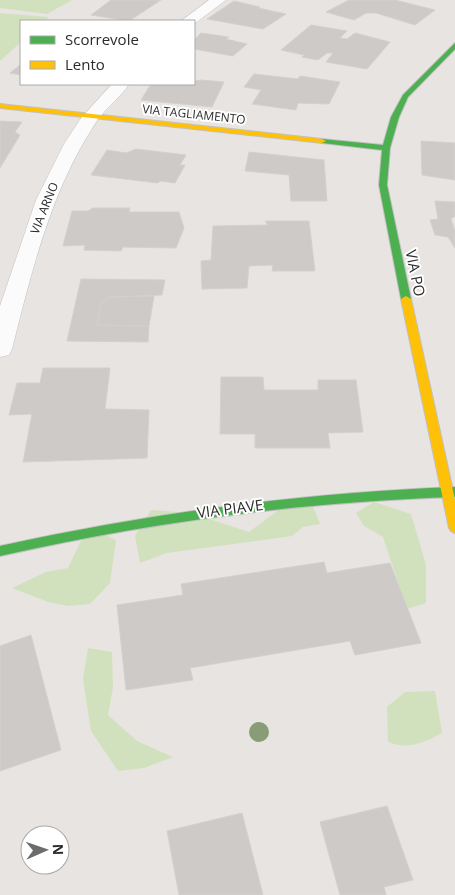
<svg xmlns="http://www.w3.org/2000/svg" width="455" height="895" viewBox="0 0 455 895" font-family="'Open Sans',sans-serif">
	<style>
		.green { fill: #d2e1bd }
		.building { fill: #cdcac8; stroke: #d3d0ce }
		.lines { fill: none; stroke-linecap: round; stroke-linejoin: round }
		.street-casing { stroke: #c2c1c2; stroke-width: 1 }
		.fast-casing { stroke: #c2c1c2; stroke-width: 2 }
		.slow-casing { stroke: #c2c1c2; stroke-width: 2 }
		.street { fill: #fcfbfb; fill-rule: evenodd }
		.fast { fill: #4caf50; fill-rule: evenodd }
		.slow { fill: #ffc107; fill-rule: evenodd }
		.tree { fill: #889d77 }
		.labels { text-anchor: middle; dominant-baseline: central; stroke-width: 4; stroke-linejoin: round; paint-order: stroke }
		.far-street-label { font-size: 12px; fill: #2b2b2b; stroke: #fff }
		.street-label { font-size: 15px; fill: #2b2b2b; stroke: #fff }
	</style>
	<rect width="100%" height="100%" fill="#e8e4e2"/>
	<g class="green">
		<path d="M 0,0 L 72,0 L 47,14 L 0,8 Z"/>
		<path d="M 0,13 L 49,17 L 44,21 L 21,21 L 21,42 L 0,61 Z"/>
		<path d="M 311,501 L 320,524 L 303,527 L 292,536 L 167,553 L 140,563 L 135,536 L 151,510 L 191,513 L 249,532 L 284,506 Z"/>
		<path d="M 374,502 L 411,514 L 426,565 L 426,603 L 407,609 L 383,537 L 364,526 L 356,513 Z"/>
		<path d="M 101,533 L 116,540 L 110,583 L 90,604 L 68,606 L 48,602 L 12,588 L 46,572 L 68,568 L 81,541 Z"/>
		<path d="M 88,648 L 112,652 L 113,687 L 108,715 L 137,741 L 173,757 L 144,768 L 118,771 L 91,731 L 83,679 Z"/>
		<path d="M 435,691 L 442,733 C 423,743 409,750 388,742 L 387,707 L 405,692 Z"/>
	</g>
	<g class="building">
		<path d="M 111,0 L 161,0 L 129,21 L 91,15 Z"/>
		<path d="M 349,0 L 395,0 L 435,10 L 415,25 L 376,13 L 366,13 L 354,20 L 326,12 Z"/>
		<path d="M 234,1 L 260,7 L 258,8 L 286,14 L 263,29 L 207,19 Z"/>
		<path d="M 311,25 L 347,31 L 340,38 L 347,39 L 355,33 L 390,42 L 367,69 L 326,62 L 333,53 L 327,53 L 318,60 L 302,57 L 304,55 L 281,50 Z"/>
		<path d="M 201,33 L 229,37 L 226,39 L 247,44 L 233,56 L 194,49 L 194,40 Z"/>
		<path d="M 21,64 L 21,75 L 10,73 Z"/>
		<path d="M 254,74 L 298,79 L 300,76 L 340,82 L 329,104 L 298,103 L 296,110 L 252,104 L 261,90 L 244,87 Z"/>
		<path d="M 201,80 L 224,82 L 212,107 L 141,100 L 151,84 L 194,84 L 194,81 Z"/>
		<path d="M 0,121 L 22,122 L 15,132 L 20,135 L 0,168 Z"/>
		<path d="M 421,141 L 455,143 L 455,180 L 422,175 Z"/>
		<path d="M 136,149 L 186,155 L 180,165 L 185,165 L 175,183 L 160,181 L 158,183 L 91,175 L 107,150 L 126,153 Z"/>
		<path d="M 249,152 L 324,160 L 327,201 L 291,201 L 289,175 L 245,171 Z"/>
		<path d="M 435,201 L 455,202 L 455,216 L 451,219 L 455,231 L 455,248 L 448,237 L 435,235 L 430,220 L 438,219 Z"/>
		<path d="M 93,208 L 130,208 L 129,212 L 179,212 L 184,228 L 176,248 L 123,247 L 121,251 L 84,250 L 85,245 L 63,246 L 72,211 L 88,211 Z"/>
		<path d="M 265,221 L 309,221 L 315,271 L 272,271 L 273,265 L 249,266 L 247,288 L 202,289 L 201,261 L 211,260 L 213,226 L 268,225 Z"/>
		<path d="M 81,279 L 165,280 L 162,295 L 111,297 L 101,303 L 97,325 L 149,326 L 148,342 L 67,341 Z"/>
		<path d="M 154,296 L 149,326 L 97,325 L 101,303 L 111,297 Z"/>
		<path d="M 43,368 L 110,368 L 105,409 L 149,410 L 147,458 L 23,462 L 32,414 L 9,415 L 17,383 L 40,383 Z"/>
		<path d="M 221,377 L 263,377 L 264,390 L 318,390 L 318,380 L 356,380 L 363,432 L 328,433 L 330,448 L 255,448 L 255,434 L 220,434 Z"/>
		<path d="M 324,562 L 327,573 L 390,563 L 421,643 L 355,655 L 350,641 L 190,668 L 193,680 L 126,690 L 117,605 L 183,595 L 181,584 Z"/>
		<path d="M 31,635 L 61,750 L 0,771 L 0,646 Z"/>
		<path d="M 387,806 L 413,880 L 384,887 L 386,895 L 340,895 L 320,822 Z"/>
		<path d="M 242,813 L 263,895 L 179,895 L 167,831 Z"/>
	</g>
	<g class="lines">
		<defs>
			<g id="street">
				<path d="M 209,0 L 226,0 L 194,24 L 194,21 L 181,21 Z"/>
				<path d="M 112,84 L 129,84 C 121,97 108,106 99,118 C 52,186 32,270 12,349 L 9,355 L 0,357 L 0,306 L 36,200 L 64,144 L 81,118 Z"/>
			</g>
			<g id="fast">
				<path d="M 455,43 L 455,49 L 408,97 L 399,117 L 390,148 L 387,185 L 411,299 L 406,302 L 401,299 L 379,185 L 382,150 L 322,143 L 318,141 L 322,139 L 383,145 L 391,117 L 403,95 Z"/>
				<path d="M 455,487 L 455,497 C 300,502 151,522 0,556 L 0,546 C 151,513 300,493 455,487 Z"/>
			</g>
			<g id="slow">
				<path d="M 0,104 L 322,139 L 326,141 L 322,143 L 0,108 Z"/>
				<path d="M 406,296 L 411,299 L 455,500 L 455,533 L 451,531 L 449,528 L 401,299 Z"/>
			</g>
		</defs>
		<use href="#street" class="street-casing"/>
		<use href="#fast" class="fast-casing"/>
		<use href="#slow" class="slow-casing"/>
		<use href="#street" class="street"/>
		<use href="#fast" class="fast"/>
		<use href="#slow" class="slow"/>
	</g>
	<circle class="tree" cx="259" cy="732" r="10"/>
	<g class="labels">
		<g class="far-street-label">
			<text transform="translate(194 114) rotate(6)">VIA TAGLIAMENTO</text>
			<text transform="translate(44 208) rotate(-68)">VIA ARNO</text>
		</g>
		<g class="street-label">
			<text transform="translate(416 273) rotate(79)">VIA PO</text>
			<text transform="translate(230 508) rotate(-7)">VIA PIAVE</text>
		</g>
	</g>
	<rect x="20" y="20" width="175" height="65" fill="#ffffff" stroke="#aaaaaa"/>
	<rect x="30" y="36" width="25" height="8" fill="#4caf50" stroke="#aaaaaa"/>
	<text x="65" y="45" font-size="15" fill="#2b2b2b">Scorrevole</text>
	<rect x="30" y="61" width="25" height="8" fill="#ffc107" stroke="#aaaaaa"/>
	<text x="65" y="70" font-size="15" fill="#2b2b2b">Lento</text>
	<g transform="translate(45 850) rotate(88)"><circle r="24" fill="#ffffff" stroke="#aaaaaa"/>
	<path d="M0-4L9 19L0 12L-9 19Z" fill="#6d6c6b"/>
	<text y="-8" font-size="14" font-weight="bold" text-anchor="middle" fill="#2b2b2b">N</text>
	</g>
</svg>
